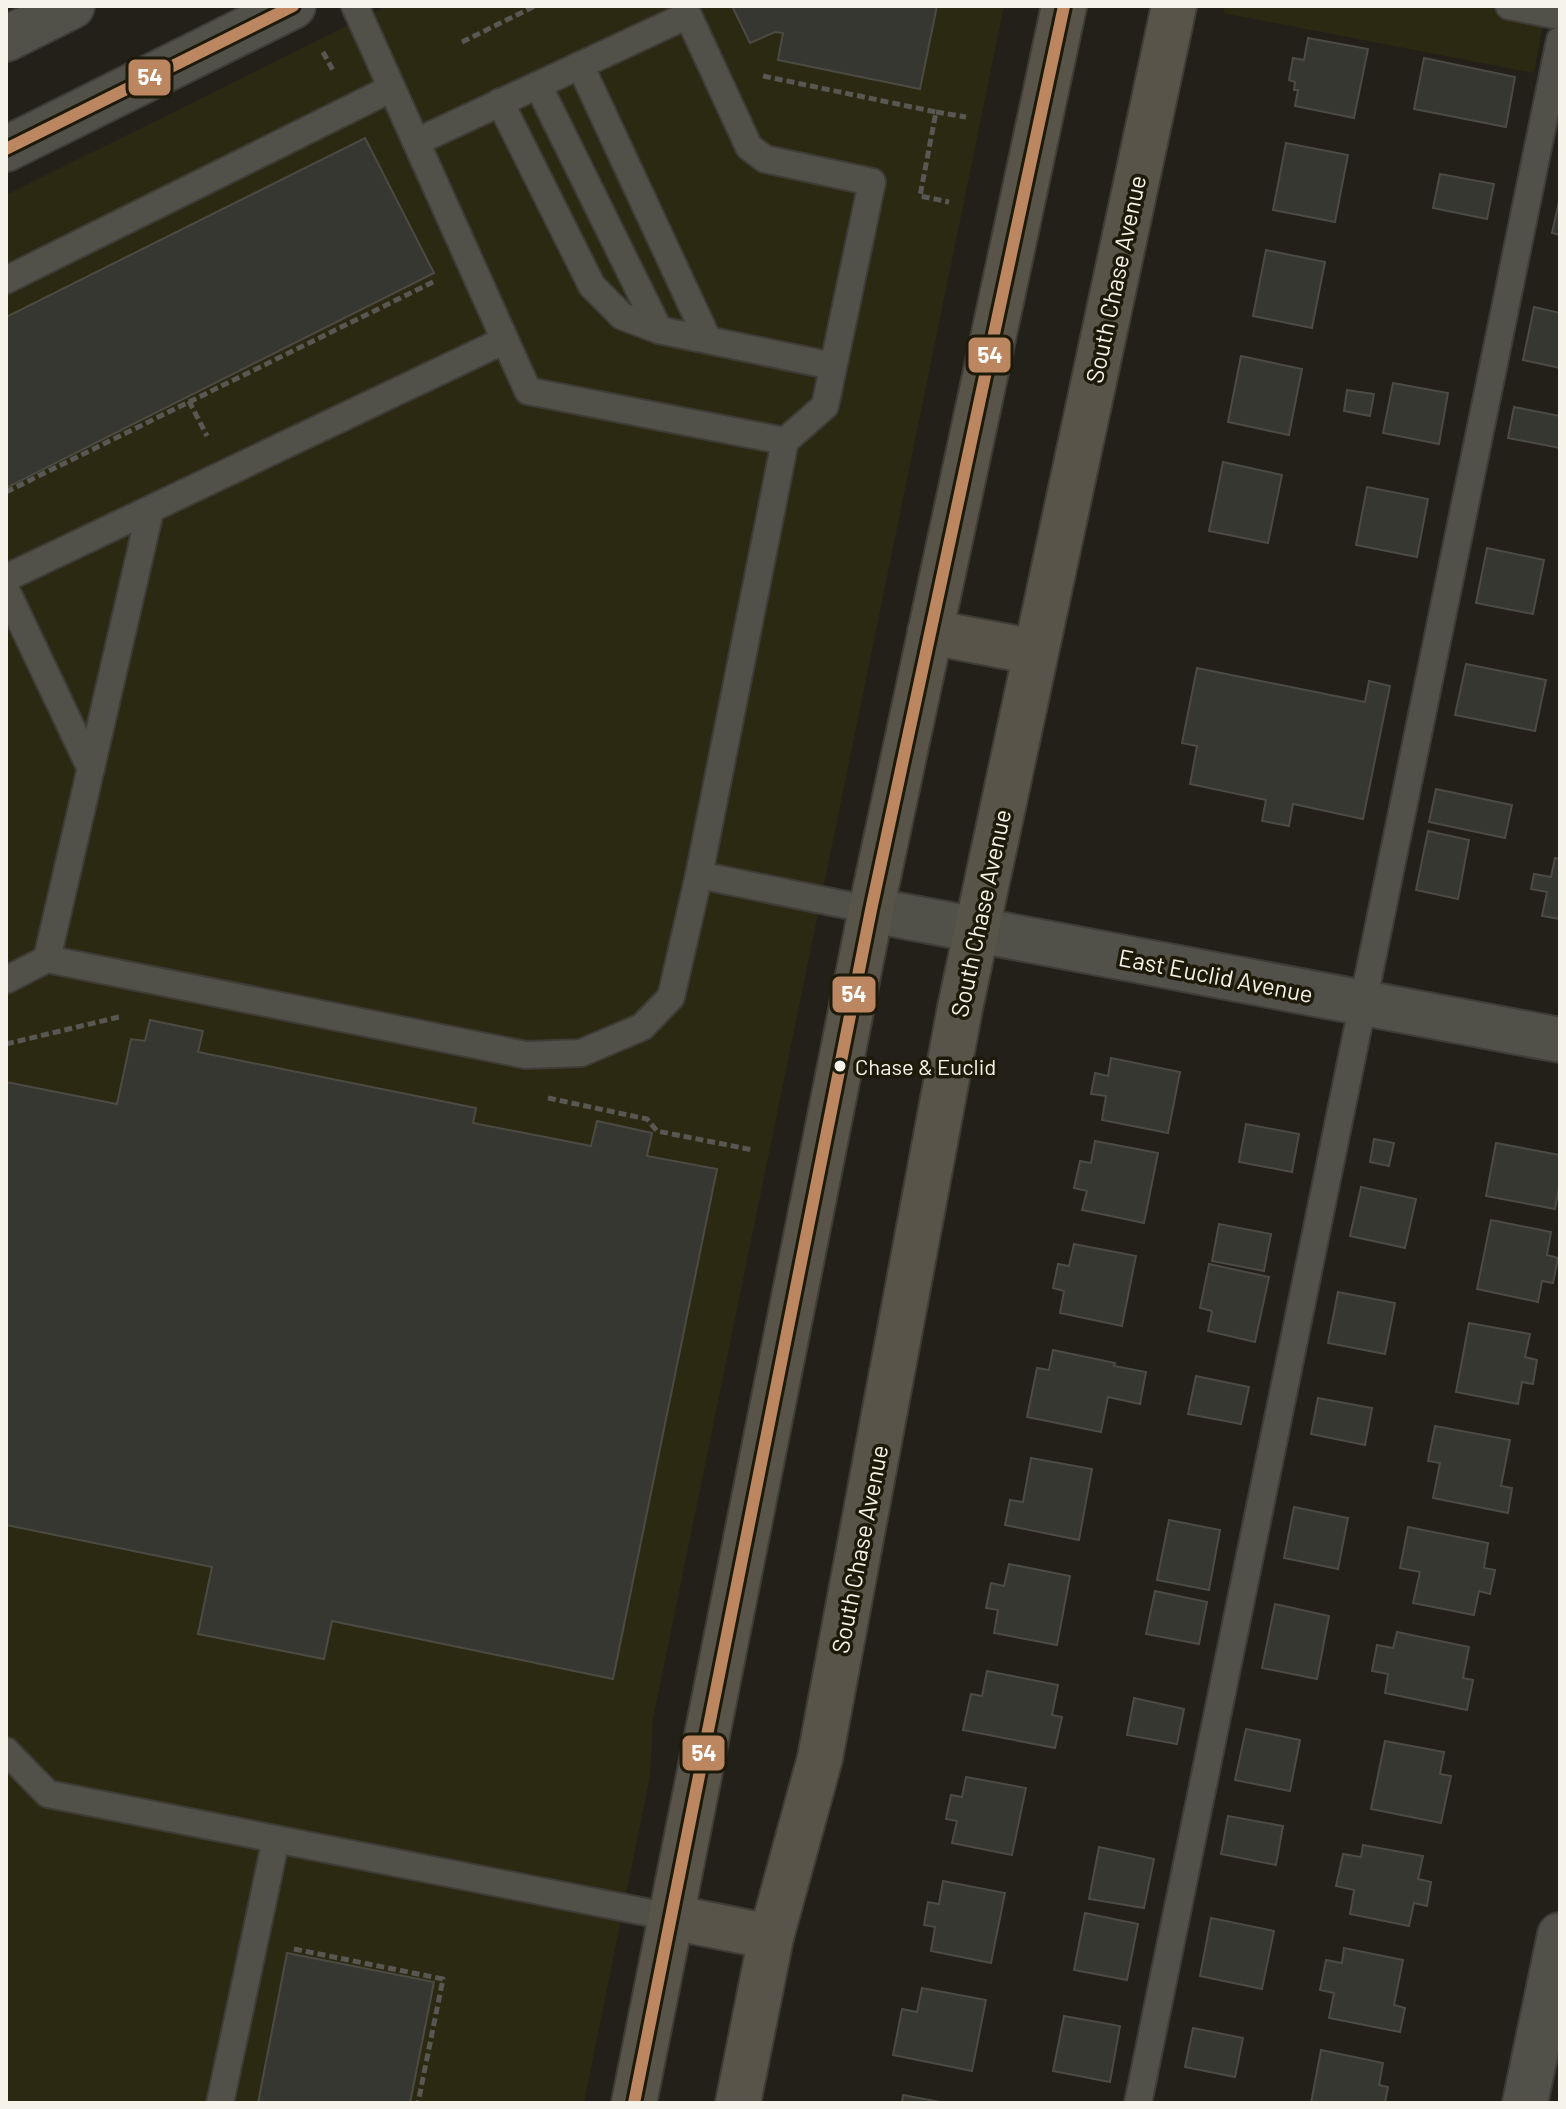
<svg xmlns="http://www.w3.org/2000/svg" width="1566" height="2109" viewBox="0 0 1566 2109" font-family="Barlow,sans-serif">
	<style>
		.built { fill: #2c2913 }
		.building { fill: #363730; stroke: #4b4b44; stroke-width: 2 }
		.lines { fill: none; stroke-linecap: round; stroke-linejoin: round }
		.service-casing { stroke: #3e3c36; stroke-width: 30 }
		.minor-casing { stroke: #3e3c36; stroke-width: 48 }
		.secondary-casing { stroke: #3e3c36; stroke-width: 48 }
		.primary-casing { stroke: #3e3c36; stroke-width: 48 }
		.path { stroke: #585752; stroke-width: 5; stroke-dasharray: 8 4; stroke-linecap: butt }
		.service { stroke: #515049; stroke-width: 26 }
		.minor { stroke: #515049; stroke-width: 44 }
		.secondary { stroke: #515049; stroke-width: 44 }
		.primary { stroke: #585449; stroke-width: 44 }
		.bus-1-casing { stroke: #1d1a0a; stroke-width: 18 }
		.bus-1 { stroke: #bb8660; stroke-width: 12 }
		.bus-dot { fill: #f6f4ea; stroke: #1d1a0a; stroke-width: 3 }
		.labels { text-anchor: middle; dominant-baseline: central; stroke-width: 7; stroke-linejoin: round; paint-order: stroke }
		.bus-label { font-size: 22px; fill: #f6f4ea; stroke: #1d1a0a; text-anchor: start }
		.street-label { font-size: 24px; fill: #f6f4ea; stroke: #1d1a0a }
		.line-badge { stroke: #1d1a0a; stroke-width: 3 }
		.badge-label { font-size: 22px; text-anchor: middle; font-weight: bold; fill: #fff }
	</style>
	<rect width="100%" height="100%" fill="#222018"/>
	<g class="built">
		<path d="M 387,6 L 1004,6 L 653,1719 L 650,1776 L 584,2103 L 10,2103 L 6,2098 L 6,195 Z"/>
		<path d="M 1225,6 L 1546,6 L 1534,73 L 1223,13 Z"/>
	</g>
	<g class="building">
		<path d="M 732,6 L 937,6 L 920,89 L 778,60 L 783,33 L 775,32 L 750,43 Z"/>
		<path d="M 1308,38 L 1368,49 L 1354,118 L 1295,106 L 1298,90 L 1294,90 L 1295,82 L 1289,80 L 1293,58 L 1304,60 Z"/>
		<path d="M 1424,58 L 1515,77 L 1506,127 L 1414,109 Z"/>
		<path d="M 365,138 L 434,273 L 6,488 L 6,317 Z"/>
		<path d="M 1286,143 L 1348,155 L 1335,222 L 1273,210 Z"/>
		<path d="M 1440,174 L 1494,184 L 1487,219 L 1433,208 Z"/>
		<path d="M 1560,197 L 1560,235 L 1552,233 Z"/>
		<path d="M 1266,250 L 1325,262 L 1312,328 L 1253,316 Z"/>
		<path d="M 1534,307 L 1560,313 L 1560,368 L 1523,360 Z"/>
		<path d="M 1241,356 L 1302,369 L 1289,435 L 1228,422 Z"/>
		<path d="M 1393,383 L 1448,393 L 1439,444 L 1383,433 Z"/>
		<path d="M 1347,390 L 1374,394 L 1370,416 L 1344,411 Z"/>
		<path d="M 1514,407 L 1560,416 L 1560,448 L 1508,438 Z"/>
		<path d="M 1223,462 L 1282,475 L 1268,543 L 1209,531 Z"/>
		<path d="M 1367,487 L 1428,499 L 1417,557 L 1356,545 Z"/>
		<path d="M 1487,548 L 1544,560 L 1533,614 L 1476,603 Z"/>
		<path d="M 1466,664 L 1546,680 L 1535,731 L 1455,715 Z"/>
		<path d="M 1197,668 L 1365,702 L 1369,681 L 1390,686 L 1363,819 L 1293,804 L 1289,826 L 1262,821 L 1266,800 L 1190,784 L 1197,746 L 1182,743 Z"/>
		<path d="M 1436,789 L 1512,805 L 1505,838 L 1429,822 Z"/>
		<path d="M 1428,831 L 1469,840 L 1458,899 L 1416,890 Z"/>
		<path d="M 1555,858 L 1560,859 L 1560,919 L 1542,916 L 1547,892 L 1531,889 L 1534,874 L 1551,877 Z"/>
		<path d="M 150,1020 L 203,1031 L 198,1052 L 476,1108 L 473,1123 L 591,1146 L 597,1121 L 652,1133 L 647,1156 L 717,1169 L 613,1679 L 332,1621 L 324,1659 L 198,1634 L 212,1567 L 6,1525 L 6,1082 L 117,1104 L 131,1039 L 145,1041 Z"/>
		<path d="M 1111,1058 L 1180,1072 L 1168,1133 L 1102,1120 L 1106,1096 L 1091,1094 L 1095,1073 L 1108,1076 Z"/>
		<path d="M 1246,1124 L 1299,1134 L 1292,1172 L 1239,1162 Z"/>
		<path d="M 1374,1139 L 1394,1143 L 1389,1166 L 1370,1162 Z"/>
		<path d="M 1095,1141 L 1158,1153 L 1144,1223 L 1082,1210 L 1087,1191 L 1074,1188 L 1080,1161 L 1091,1163 Z"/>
		<path d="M 1496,1143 L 1560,1155 L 1560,1182 L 1555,1209 L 1486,1196 Z"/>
		<path d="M 1361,1187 L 1416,1199 L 1405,1248 L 1350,1236 Z"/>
		<path d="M 1491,1220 L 1551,1232 L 1547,1255 L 1558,1258 L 1553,1283 L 1542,1281 L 1538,1302 L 1477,1289 Z"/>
		<path d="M 1219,1224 L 1271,1234 L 1264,1271 L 1212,1261 Z"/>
		<path d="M 1074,1244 L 1136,1256 L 1122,1326 L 1060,1313 L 1064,1291 L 1053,1288 L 1058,1264 L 1069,1266 Z"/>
		<path d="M 1209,1264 L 1269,1277 L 1255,1342 L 1208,1331 L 1212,1311 L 1200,1308 Z"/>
		<path d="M 1338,1292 L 1395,1303 L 1385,1354 L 1328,1343 Z"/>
		<path d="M 1469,1323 L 1530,1334 L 1525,1357 L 1537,1360 L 1533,1384 L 1522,1382 L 1518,1404 L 1456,1392 Z"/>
		<path d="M 1053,1350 L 1115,1363 L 1114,1366 L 1146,1372 L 1140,1404 L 1108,1397 L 1101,1432 L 1027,1417 L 1037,1368 L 1049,1370 Z"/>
		<path d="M 1196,1376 L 1249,1387 L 1241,1424 L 1188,1414 Z"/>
		<path d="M 1318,1398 L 1372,1408 L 1365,1445 L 1311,1434 Z"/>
		<path d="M 1435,1426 L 1510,1440 L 1501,1486 L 1512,1488 L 1508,1513 L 1433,1498 L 1440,1463 L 1428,1461 Z"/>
		<path d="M 1031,1458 L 1092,1469 L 1079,1540 L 1005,1525 L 1010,1500 L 1023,1502 Z"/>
		<path d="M 1294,1507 L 1348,1518 L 1338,1569 L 1284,1558 Z"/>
		<path d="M 1169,1520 L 1220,1530 L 1209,1590 L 1157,1580 Z"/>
		<path d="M 1408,1527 L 1488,1543 L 1484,1568 L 1495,1570 L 1490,1594 L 1479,1591 L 1474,1615 L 1413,1603 L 1420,1572 L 1400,1568 Z"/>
		<path d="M 1009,1564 L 1070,1576 L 1057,1645 L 994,1633 L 998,1610 L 986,1608 L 991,1583 L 1004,1586 Z"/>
		<path d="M 1155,1591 L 1207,1602 L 1199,1644 L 1146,1634 Z"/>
		<path d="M 1275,1604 L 1329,1616 L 1317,1679 L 1262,1668 Z"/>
		<path d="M 1397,1632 L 1469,1647 L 1463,1678 L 1473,1680 L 1467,1710 L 1385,1693 L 1388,1674 L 1372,1671 L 1377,1645 L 1393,1648 Z"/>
		<path d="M 987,1671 L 1058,1685 L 1052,1715 L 1062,1717 L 1055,1748 L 963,1730 L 971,1694 L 982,1696 Z"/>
		<path d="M 1134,1698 L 1184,1709 L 1177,1744 L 1127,1735 Z"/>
		<path d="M 1246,1729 L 1300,1740 L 1290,1791 L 1235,1780 Z"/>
		<path d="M 1385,1741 L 1444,1752 L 1440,1774 L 1451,1776 L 1441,1823 L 1371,1809 Z"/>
		<path d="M 966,1777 L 1026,1788 L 1012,1855 L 952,1843 L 957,1821 L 946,1819 L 951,1795 L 962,1797 Z"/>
		<path d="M 1228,1816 L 1283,1826 L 1276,1865 L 1221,1854 Z"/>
		<path d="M 1363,1845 L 1423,1856 L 1418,1879 L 1431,1882 L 1427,1906 L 1414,1903 L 1409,1926 L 1350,1914 L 1354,1890 L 1336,1886 L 1343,1854 L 1361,1857 Z"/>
		<path d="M 1099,1847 L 1154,1859 L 1144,1908 L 1089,1899 Z"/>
		<path d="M 943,1881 L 1005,1893 L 991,1963 L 931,1951 L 935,1927 L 924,1925 L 928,1902 L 939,1904 Z"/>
		<path d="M 1085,1913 L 1138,1924 L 1127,1980 L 1074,1970 Z"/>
		<path d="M 1211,1918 L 1274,1931 L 1262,1989 L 1200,1976 Z"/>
		<path d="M 1344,1948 L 1403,1960 L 1394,2005 L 1405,2008 L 1400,2032 L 1329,2018 L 1334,1993 L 1320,1990 L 1326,1960 L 1342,1963 Z"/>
		<path d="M 287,1953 L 434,1982 L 410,2103 L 258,2103 Z"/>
		<path d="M 922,1988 L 986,2000 L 972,2071 L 893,2055 L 902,2009 L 917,2012 Z"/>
		<path d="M 1064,2016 L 1120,2026 L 1110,2082 L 1053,2071 Z"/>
		<path d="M 1193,2028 L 1243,2038 L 1235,2077 L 1185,2067 Z"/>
		<path d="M 1321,2050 L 1383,2063 L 1379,2085 L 1388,2087 L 1385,2103 L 1311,2103 Z"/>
		<path d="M 903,2095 L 945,2103 L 902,2103 Z"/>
	</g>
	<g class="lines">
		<defs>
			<g id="service">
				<path d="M 355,6 L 528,391 L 785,441"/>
				<path d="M 1509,6 L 1560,16"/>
				<path d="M 580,65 L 708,340"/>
				<path d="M 538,85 L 659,330"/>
				<path d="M 500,102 L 592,286 L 622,316 L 659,330 L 833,366"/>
				<path d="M 416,142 L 688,15 L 749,147 L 765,159 L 872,182 L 825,406 L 785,441 L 699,875"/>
				<path d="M 6,280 L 392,88"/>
				<path d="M 6,578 L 505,340"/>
				<path d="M 6,590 L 91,769"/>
				<path d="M 47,959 L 150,511"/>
				<path d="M 6,980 L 47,959 L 526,1055 L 581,1053 L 642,1027 L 671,997 L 699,875 L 871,910"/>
				<path d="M 6,1751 L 48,1794 L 671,1917"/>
				<path d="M 220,2103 L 276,1839"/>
				<path d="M 1138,2103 L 1560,40"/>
			</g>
			<g id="minor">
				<path d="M 871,910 L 1560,1040"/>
				<path d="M 1525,2103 L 1560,1935"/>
			</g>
			<g id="secondary">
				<path d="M 6,39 L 72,6"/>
				<path d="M 6,149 L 293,6"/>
			</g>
			<g id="primary">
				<path d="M 930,632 L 1035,652"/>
				<path d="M 671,1917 L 771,1937"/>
				<path d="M 634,2103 L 871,910 L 1064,6"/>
				<path d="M 738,2103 L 771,1937 L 820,1758 L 960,1008 L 1174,6"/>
			</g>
		</defs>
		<use href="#service" class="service-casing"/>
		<use href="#minor" class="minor-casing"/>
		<use href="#secondary" class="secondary-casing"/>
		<use href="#primary" class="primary-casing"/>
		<g class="path">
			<path d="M 462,42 L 535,6"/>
			<path d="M 323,52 L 334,72"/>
			<path d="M 763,76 L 936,112 L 920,196 L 949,202"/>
			<path d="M 936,112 L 966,117"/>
			<path d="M 189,401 L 207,436"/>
			<path d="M 6,492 L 433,282"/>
			<path d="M 6,1044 L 119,1017"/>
			<path d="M 548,1098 L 647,1119 L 657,1131 L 753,1150"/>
			<path d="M 294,1949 L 443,1979 L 418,2103"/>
		</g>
		<use href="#service" class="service"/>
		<use href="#minor" class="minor"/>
		<use href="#secondary" class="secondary"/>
		<use href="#primary" class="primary"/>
		<defs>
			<g id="bus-1">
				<path d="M 6,149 L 293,6"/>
				<path d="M 634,2103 L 871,910 L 1064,6"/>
			</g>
		</defs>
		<use href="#bus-1" class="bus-1-casing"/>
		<use href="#bus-1" class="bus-1"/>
	</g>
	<circle class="bus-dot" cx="840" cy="1066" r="7"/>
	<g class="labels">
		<g class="bus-label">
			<text x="855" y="1066">Chase &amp; Euclid</text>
		</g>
		<g class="street-label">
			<text transform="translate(1115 279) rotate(-78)">South Chase Avenue</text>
			<text transform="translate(980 913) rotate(-78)">South Chase Avenue</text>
			<text transform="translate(1216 975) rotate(11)">East Euclid Avenue</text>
			<text transform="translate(859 1549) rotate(-79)">South Chase Avenue</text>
		</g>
	</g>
	<g class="line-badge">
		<rect x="127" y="58" width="45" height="39" rx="8" fill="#bb8660"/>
		<rect x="967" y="336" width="45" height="38" rx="8" fill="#bb8660"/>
		<rect x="831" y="975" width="46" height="39" rx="8" fill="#bb8660"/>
		<rect x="681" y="1734" width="45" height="38" rx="8" fill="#bb8660"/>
	</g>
	<g class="badge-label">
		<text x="150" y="85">54</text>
		<text x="990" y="363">54</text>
		<text x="854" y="1002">54</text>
		<text x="704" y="1761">54</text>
	</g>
	<rect width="1566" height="2109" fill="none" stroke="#f6f4ea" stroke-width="16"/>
</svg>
